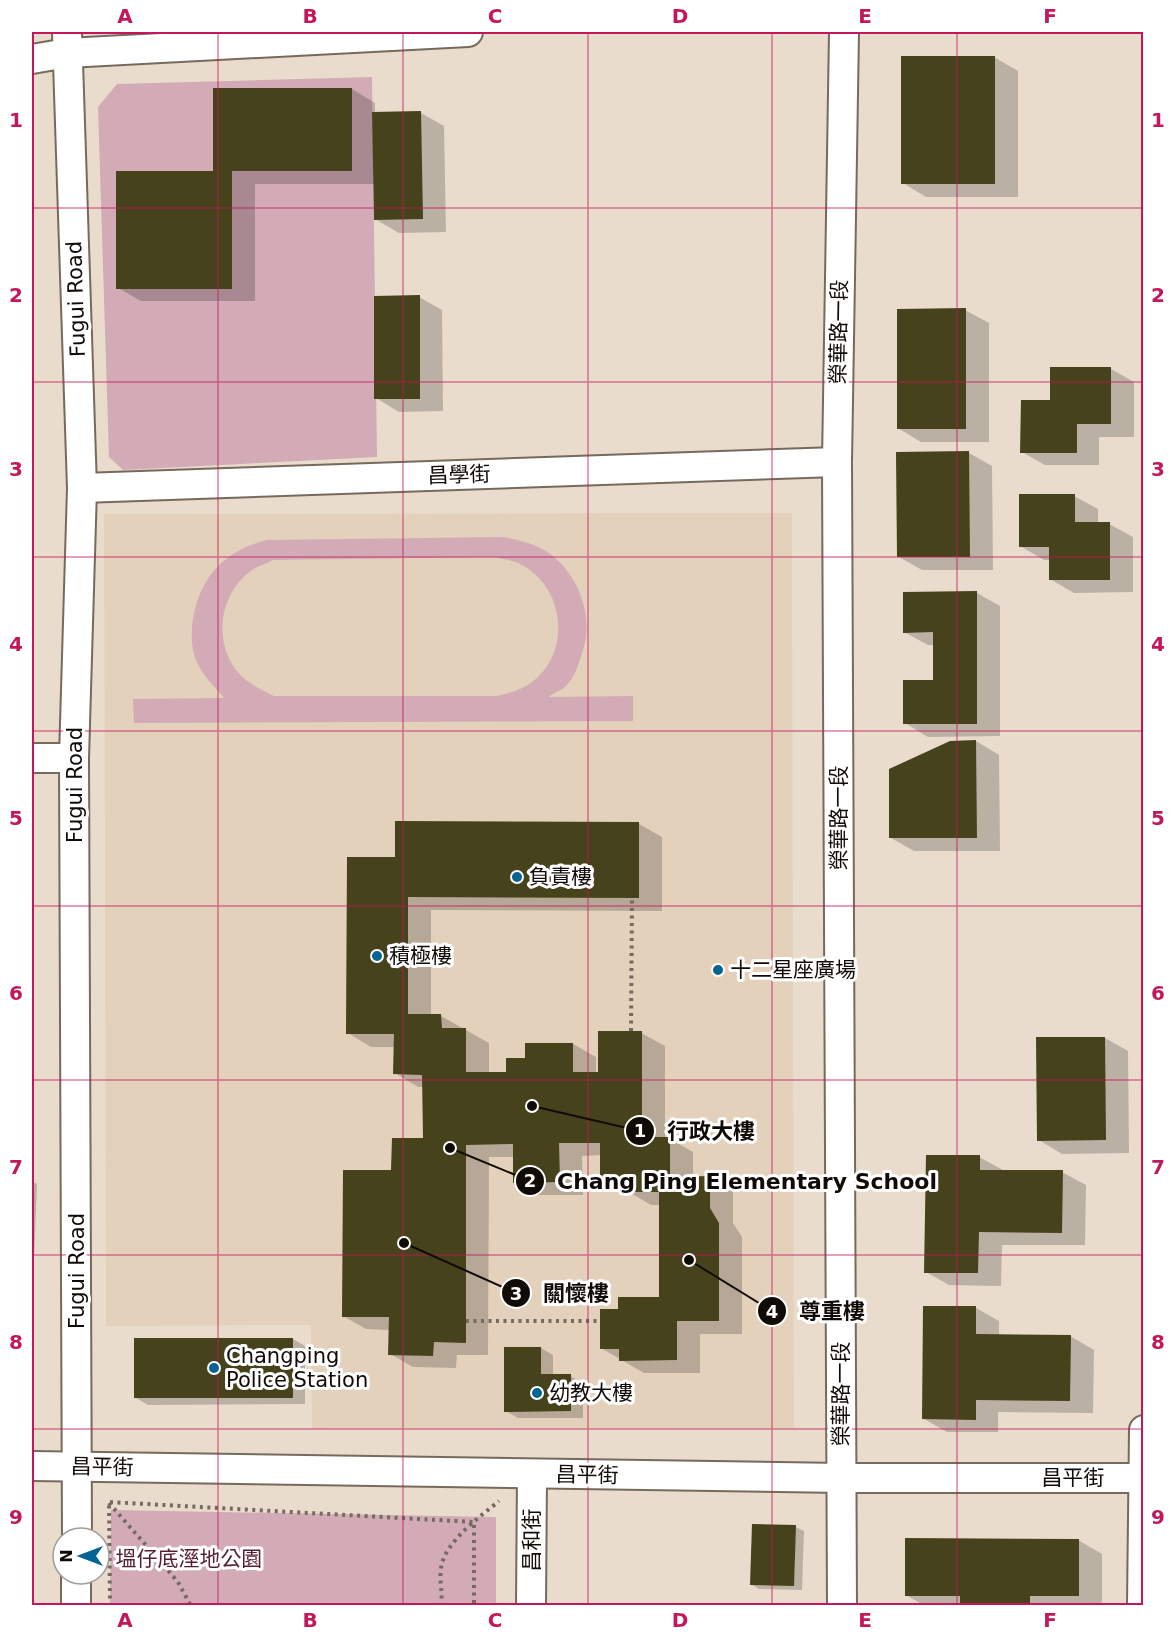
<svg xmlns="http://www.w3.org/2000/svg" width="1175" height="1637" viewBox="0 0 1175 1637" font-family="'DejaVu Sans','Noto Sans TC',sans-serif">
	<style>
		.built { fill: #e4d1bc }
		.green { fill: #d2abb6; fill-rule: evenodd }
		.shadow { fill: #0003 }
		.building { fill: #46421b }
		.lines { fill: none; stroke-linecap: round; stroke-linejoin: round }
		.minor-casing { stroke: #766a5d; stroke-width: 32 }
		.path { stroke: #736a61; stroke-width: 4; stroke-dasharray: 3 4.5; stroke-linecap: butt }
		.minor { stroke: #fff; stroke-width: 28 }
		.grid { fill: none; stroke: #c2185b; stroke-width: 1.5; stroke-opacity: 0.55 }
		.poi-dot { fill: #056494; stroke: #fff; stroke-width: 2 }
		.labels { text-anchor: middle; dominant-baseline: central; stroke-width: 6; stroke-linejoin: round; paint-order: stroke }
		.street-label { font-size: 21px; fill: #100b06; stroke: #fff }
		.poi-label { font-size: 21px; fill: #100b06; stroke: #fff; text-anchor: start }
		.park-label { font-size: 21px; fill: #561d32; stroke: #fff }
		.leader { fill: none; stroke: #100b06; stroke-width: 2 }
		.callout-dot { fill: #100b06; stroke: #fff; stroke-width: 2 }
		.mark-label { font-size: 18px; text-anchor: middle; font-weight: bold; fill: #fff }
		.callout-label { font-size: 22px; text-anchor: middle; font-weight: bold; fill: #100b06; stroke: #fff; stroke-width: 6; stroke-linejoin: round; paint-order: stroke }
		.neatline { fill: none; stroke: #c2185b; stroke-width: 2 }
		.grid-label { font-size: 20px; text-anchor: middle; font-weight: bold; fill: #c2185b }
	</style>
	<rect width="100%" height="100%" fill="#eadccd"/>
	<path class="built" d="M 792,513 L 794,1428 L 312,1429 L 311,1325 L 106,1326 L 104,514 Z"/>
	<g class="green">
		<path d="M 372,77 L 377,457 L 123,470 L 109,457 L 98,107 L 117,84 Z"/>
		<path d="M 504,537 C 513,539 523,541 531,544 C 572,558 596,610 583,650 C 579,663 575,678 565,687 C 560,691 553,693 549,697 L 633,696 L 633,721 L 134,723 L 133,699 L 224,698 C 214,686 202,675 196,660 C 191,648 191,632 193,619 C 200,576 226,550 267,540 ZM 495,557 C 502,559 511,560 518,563 C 562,583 572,644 538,677 C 526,689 511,693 496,696 L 274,696 C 260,689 246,683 236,670 C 213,639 220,593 252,570 C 258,566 266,564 273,560 Z"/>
		<path d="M 111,1510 L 496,1517 L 496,1605 L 110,1605 Z"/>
	</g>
	<g class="shadow">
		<path d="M 994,57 L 1018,71 L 1018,197 L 926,197 L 903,183 Z"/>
		<path d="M 352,89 L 375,103 L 375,114 L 421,113 L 444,126 L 446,232 L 399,233 L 375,219 L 375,184 L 255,184 L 255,301 L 141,301 L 118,288 L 215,173 Z"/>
		<path d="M 419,297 L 442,310 L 443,411 L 399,412 L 376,398 Z"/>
		<path d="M 965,310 L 989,323 L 989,442 L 921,442 L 898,428 Z"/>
		<path d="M 1111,369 L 1134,382 L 1134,437 L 1099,437 L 1099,465 L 1045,465 L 1022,452 L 1052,401 Z"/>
		<path d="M 969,453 L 992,466 L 993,570 L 922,570 L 899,557 Z"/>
		<path d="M 1074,496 L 1098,509 L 1098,524 L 1109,524 L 1133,537 L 1133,592 L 1074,593 L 1050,579 L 1050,560 L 1044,560 L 1020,546 Z"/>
		<path d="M 977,593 L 1000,606 L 1000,736 L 928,737 L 905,723 L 935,681 L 935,645 L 928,645 L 904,632 Z"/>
		<path d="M 976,741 L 999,755 L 1000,851 L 914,851 L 891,838 L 950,742 Z"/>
		<path d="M 639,824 L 662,837 L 662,911 L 431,910 L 431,1016 L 441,1016 L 489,1043 L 489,1073 L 508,1073 L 527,1060 L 573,1044 L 596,1057 L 596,1073 L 600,1073 L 641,1033 L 665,1046 L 665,1139 L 670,1139 L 693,1152 L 693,1178 L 710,1178 L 733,1191 L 733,1223 L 742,1237 L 742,1334 L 700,1334 L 700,1373 L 644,1373 L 601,1348 L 620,1310 L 660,1299 L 660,1205 L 651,1205 L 602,1176 L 602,1155 L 582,1156 L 583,1195 L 538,1195 L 515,1182 L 515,1157 L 489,1157 L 488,1355 L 457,1355 L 456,1368 L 413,1367 L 390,1354 L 390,1330 L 366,1329 L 343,1316 L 393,1171 L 424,1139 L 424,1087 L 418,1087 L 395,1073 L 395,1047 L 371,1047 L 348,1033 L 396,859 Z"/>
		<path d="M 1105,1038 L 1128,1051 L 1129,1153 L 1062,1154 L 1039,1140 Z"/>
		<path d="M 979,1157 L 1003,1170 L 1062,1172 L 1086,1185 L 1085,1245 L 1002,1245 L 1001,1286 L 949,1285 L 926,1272 Z"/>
		<path d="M 32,1181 L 37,1184 L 34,1260 L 32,1259 Z"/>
		<path d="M 924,1307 L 976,1308 L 999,1321 L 999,1336 L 1070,1336 L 1094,1350 L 1093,1413 L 998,1412 L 998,1432 L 947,1432 L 924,1419 Z"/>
		<path d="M 293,1339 L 305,1346 L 305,1404 L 148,1405 L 136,1398 Z"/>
		<path d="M 541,1348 L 553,1355 L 553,1376 L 570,1376 L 583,1383 L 583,1418 L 518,1418 L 506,1411 Z"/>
		<path d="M 796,1527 L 804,1531 L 802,1590 L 759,1589 L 751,1584 Z"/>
		<path d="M 1078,1540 L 1102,1554 L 1102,1606 L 925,1606 L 906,1595 Z"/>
	</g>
	<g class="building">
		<rect x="901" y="56" width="94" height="128"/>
		<path d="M 213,88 L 352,88 L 352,171 L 232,171 L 232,289 L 116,289 L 116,171 L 213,171 Z"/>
		<path d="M 421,111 L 423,219 L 374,220 L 372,112 Z"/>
		<path d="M 420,295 L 420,399 L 374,399 L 374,296 Z"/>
		<path d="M 966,308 L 966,429 L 897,429 L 897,309 Z"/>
		<path d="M 1050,367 L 1111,367 L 1111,424 L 1077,424 L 1077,453 L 1020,453 L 1021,400 L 1050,400 Z"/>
		<path d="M 969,451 L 970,557 L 897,557 L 896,452 Z"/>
		<path d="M 1019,494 L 1075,494 L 1075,522 L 1110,522 L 1110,580 L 1049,580 L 1049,547 L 1019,547 Z"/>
		<path d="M 977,591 L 977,724 L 903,724 L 903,680 L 933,680 L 933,632 L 903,633 L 903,592 Z"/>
		<path d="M 976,740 L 977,838 L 889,838 L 889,769 L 950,741 Z"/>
		<path d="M 395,821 L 639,822 L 639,898 L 408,897 L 408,1014 L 441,1014 L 442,1028 L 466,1028 L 466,1072 L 506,1072 L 506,1058 L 525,1058 L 525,1043 L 573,1043 L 573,1072 L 598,1072 L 598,1031 L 642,1031 L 642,1137 L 670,1137 L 670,1177 L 710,1176 L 710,1208 L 719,1223 L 719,1321 L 677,1321 L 677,1360 L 619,1361 L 619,1349 L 600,1349 L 600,1309 L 618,1309 L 618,1297 L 659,1297 L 659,1192 L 626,1192 L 625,1177 L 600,1177 L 600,1143 L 559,1143 L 560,1182 L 513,1183 L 513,1144 L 466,1145 L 466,1343 L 434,1342 L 433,1356 L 388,1355 L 389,1317 L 342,1317 L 343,1170 L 391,1170 L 392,1138 L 423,1138 L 422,1075 L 393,1074 L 394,1034 L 346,1034 L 347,857 L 395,857 Z"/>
		<path d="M 1036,1037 L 1105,1037 L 1106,1140 L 1037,1141 Z"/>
		<path d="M 926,1155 L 980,1155 L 980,1170 L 1063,1170 L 1062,1233 L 979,1232 L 978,1273 L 924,1273 Z"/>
		<path d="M 923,1306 L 976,1306 L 976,1334 L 1071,1335 L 1070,1401 L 976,1400 L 976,1420 L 922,1419 Z"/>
		<rect x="134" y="1338" width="159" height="60"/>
		<path d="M 504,1347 L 541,1347 L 541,1374 L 571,1374 L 571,1411 L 504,1412 Z"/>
		<path d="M 752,1524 L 796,1525 L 794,1586 L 750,1585 Z"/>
		<path d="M 905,1538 L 1079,1539 L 1079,1596 L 1030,1596 L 1030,1606 L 960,1606 L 960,1596 L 905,1596 Z"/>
	</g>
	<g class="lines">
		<defs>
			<g id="minor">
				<path d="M 67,32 L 82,488 L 74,758 L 77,1538"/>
				<path d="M 32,59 L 67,53 L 468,32"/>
				<path d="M 82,488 L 837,462"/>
				<path d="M 32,758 L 74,758"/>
				<path d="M 32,1466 L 842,1478 L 1144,1478"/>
				<path d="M 76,1606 L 76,1574"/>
				<path d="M 531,1606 L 532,1474"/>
				<path d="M 842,1606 L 837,462 L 844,32"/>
				<path d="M 1142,1606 L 1144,1430"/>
			</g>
		</defs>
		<use href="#minor" class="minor-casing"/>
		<g class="path">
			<path d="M 631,1031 L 632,898"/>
			<path d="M 466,1321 L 601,1321"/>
			<path d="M 109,1503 L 178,1582 L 191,1606"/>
			<path d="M 110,1606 L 109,1502 L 474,1522 L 474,1606"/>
			<path d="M 441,1606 C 443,1593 439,1580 441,1568 C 445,1541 480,1517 499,1501"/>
		</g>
		<use href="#minor" class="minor"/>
	</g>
	<path class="grid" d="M 218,32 L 218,1606M 403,32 L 403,1606M 588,32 L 588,1606M 772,32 L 772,1606M 957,32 L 957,1606M 32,208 L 1144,208M 32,382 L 1144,382M 32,557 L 1144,557M 32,731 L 1144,731M 32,906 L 1144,906M 32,1080 L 1144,1080M 32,1255 L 1144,1255M 32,1429 L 1144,1429"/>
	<g class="poi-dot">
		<circle cx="517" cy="877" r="6"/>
		<circle cx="377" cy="956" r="6"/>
		<circle cx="718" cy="970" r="6"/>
		<circle cx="214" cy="1368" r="6"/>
		<circle cx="537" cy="1393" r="6"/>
	</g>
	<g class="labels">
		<g class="street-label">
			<text transform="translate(76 299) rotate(-92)">Fugui Road</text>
			<text transform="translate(839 332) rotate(-89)">榮華路一段</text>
			<text transform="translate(459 475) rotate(-2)">昌學街</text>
			<text transform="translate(75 785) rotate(-90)">Fugui Road</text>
			<text transform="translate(839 818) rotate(-90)">榮華路一段</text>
			<text transform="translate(77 1271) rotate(-90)">Fugui Road</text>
			<text transform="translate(841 1394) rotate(-90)">榮華路一段</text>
			<text transform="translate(102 1467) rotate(1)">昌平街</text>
			<text transform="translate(587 1475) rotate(1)">昌平街</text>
			<text x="1073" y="1478">昌平街</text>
			<text transform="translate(532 1540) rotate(-90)">昌和街</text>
		</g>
		<g class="poi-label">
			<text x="529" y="877">負責樓</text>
			<text x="389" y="956">積極樓</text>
			<text x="730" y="970">十二星座廣場</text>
			<text x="226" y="1356">Changping<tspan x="226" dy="24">Police Station</tspan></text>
			<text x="549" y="1393">幼教大樓</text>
		</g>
		<g class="park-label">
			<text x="189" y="1559">塭仔底溼地公園</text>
		</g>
	</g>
	<path class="leader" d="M532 1106L640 1131M450 1148L530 1181M404 1243L516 1293M689 1260L772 1311"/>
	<g class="callout-dot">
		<circle cx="532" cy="1106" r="6"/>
		<circle cx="450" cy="1148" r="6"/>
		<circle cx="404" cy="1243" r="6"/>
		<circle cx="689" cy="1260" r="6"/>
		<circle cx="640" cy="1131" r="15"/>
		<circle cx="530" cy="1181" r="15"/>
		<circle cx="516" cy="1293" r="15"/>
		<circle cx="772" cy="1311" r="15"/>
	</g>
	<g class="mark-label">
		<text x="640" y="1137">1</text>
		<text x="530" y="1187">2</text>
		<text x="516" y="1300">3</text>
		<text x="772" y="1318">4</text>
	</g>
	<g class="callout-label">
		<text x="711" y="1139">行政大樓</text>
		<text x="747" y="1189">Chang Ping Elementary School</text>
		<text x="576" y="1301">關懷樓</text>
		<text x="832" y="1319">尊重樓</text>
	</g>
	<rect width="1175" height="1637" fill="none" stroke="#ffffff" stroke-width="66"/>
	<g transform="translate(81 1556) rotate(270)"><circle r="28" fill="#ffffff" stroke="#9f9d9b" stroke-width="1.5"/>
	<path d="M0-4.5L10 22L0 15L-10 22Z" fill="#056494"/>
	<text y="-9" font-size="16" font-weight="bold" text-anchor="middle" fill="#100b06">N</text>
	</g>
	<rect x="33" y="33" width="1109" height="1571" class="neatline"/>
	<g class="grid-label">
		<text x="125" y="23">A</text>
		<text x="310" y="23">B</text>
		<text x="495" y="23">C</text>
		<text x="680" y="23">D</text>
		<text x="865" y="23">E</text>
		<text x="1050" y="23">F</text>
		<text x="16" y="127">1</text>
		<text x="1158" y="127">1</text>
		<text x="16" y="302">2</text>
		<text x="1158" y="302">2</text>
		<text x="16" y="476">3</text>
		<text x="1158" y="476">3</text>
		<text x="16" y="651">4</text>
		<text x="1158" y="651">4</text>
		<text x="16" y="825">5</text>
		<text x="1158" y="825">5</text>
		<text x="16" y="1000">6</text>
		<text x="1158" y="1000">6</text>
		<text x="16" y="1174">7</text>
		<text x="1158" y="1174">7</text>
		<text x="16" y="1349">8</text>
		<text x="1158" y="1349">8</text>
		<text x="16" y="1524">9</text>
		<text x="1158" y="1524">9</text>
		<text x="125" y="1627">A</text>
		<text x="310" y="1627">B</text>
		<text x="495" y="1627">C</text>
		<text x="680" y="1627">D</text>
		<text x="865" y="1627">E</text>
		<text x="1050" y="1627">F</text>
	</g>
</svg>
